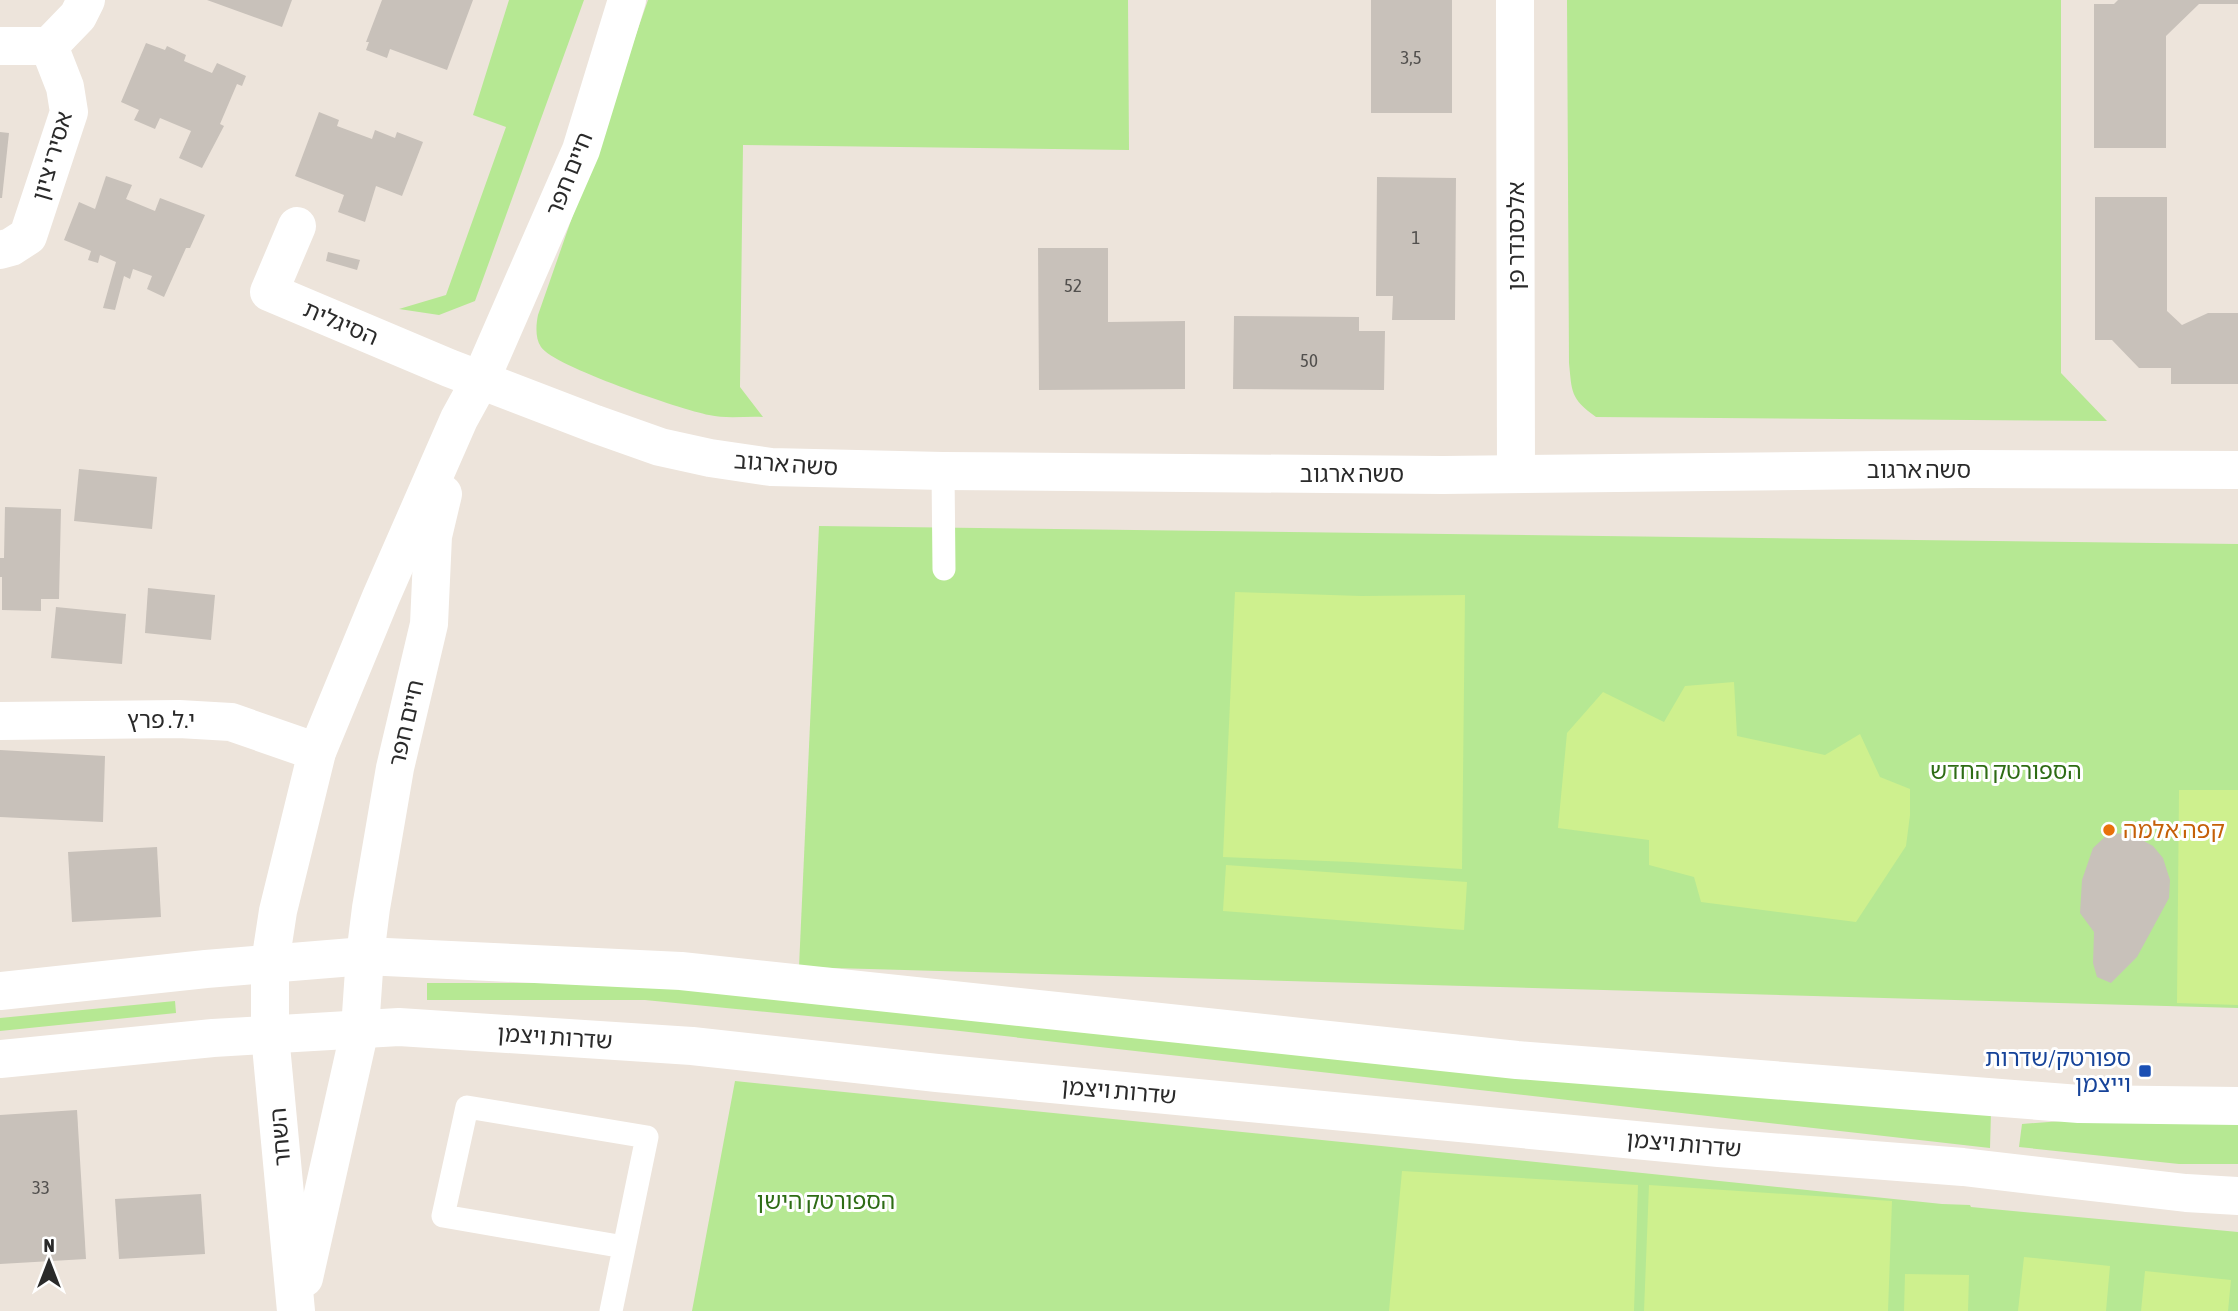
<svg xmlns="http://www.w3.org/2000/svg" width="2238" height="1311" viewBox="0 0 2238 1311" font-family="'Asap Condensed','Noto Sans Hebrew',sans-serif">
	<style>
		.green { fill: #b6e893 }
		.pitch { fill: #cef08e }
		.building { fill: #c8c1ba }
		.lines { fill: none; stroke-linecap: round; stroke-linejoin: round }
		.service { stroke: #fff; stroke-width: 23 }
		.minor { stroke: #fff; stroke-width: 38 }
		.tertiary { stroke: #fff; stroke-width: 38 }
		.secondary { stroke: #fff; stroke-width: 38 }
		.food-dot { fill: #e8710a; stroke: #fff; stroke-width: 2.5 }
		.transit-dot { fill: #1a4fb4; stroke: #fff; stroke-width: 2.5 }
		.labels { text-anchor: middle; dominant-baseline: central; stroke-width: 6; stroke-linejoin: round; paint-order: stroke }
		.number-label { font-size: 19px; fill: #52504e }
		.street-label { font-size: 23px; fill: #2a2a2a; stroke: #fff }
		.park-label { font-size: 23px; fill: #2e6c15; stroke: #fff }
		.food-label { font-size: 23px; fill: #c56008; stroke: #fff; text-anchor: start }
		.transit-label { font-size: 23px; fill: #164399; stroke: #fff; text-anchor: end }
	</style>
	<rect width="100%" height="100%" fill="#ede4db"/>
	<g class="green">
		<path d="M 509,0 L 584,0 L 475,301 L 439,315 L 399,309 L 446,295 L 506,127 L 473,115 Z"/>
		<path d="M 648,0 L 1128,0 L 1129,150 L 743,145 L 740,387 L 763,417 C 746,416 726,419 709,415 C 682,410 553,366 541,347 C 535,338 536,325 538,315 Z"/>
		<path d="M 1567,0 L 2061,0 L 2061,373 L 2107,421 L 1596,417 C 1570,398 1572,392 1569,363 Z"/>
		<path d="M 819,526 L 2238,544 L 2238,1008 L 799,967 Z"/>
		<path d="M 427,983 L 626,983 L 1991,1112 L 1990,1148 L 951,1030 L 645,1000 L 427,1000 Z"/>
		<path d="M 175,1001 L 176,1013 L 0,1031 L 0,1018 Z"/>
		<path d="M 735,1081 L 1391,1147 L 1942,1204 L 1970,1205 L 1971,1207 L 2238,1232 L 2238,1311 L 692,1311 Z"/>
		<path d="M 2089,1119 L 2238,1120 L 2238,1164 L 2179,1164 L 2019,1147 L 2022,1124 Z"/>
	</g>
	<g class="pitch">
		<path d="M 1235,592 L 1361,596 L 1465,595 L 1462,869 L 1351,862 L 1223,857 Z"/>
		<path d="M 1734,682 L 1737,736 L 1825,755 L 1860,734 L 1880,777 L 1910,789 L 1910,815 L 1906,846 L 1856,922 L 1701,902 L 1694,877 L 1649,865 L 1649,840 L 1558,828 L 1567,733 L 1603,692 L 1664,722 L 1685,686 Z"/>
		<path d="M 2179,790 L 2238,790 L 2238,1005 L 2177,1003 Z"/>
		<path d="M 1226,865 L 1467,882 L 1464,930 L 1223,911 Z"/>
		<path d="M 1402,1171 L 1638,1185 L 1634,1311 L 1389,1311 Z"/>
		<path d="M 1649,1185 L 1892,1201 L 1888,1311 L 1644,1311 Z"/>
		<path d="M 2024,1257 L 2110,1266 L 2106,1311 L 2018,1311 Z"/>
		<path d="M 2145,1271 L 2231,1280 L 2228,1311 L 2141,1311 Z"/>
		<path d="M 1905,1274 L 1969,1275 L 1968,1311 L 1904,1311 Z"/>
	</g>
	<g class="building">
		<path d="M 207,0 L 292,0 L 282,27 Z"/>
		<path d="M 382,0 L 473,0 L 447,70 L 390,49 L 387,58 L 366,50 L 369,42 L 366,42 Z"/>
		<rect x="1371" y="0" width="81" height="113"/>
		<path d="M 2118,0 L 2238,0 L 2238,4 L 2199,4 L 2166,36 L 2166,148 L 2094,148 L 2094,4 L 2114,4 Z"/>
		<path d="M 146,43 L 165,50 L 167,46 L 186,55 L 184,61 L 212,73 L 217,63 L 246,76 L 242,86 L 237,84 L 220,124 L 224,126 L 202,168 L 179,158 L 191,131 L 160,118 L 155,129 L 134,120 L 139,110 L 121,102 Z"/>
		<path d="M 319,112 L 339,120 L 337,126 L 372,139 L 375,130 L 395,138 L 397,132 L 423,142 L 402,196 L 376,186 L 365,222 L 338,212 L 344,195 L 295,176 Z"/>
		<path d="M 0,132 L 9,133 L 2,198 L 0,198 Z"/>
		<path d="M 106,176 L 132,185 L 126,199 L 155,211 L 160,198 L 205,215 L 190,248 L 186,248 L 164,297 L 147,289 L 152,276 L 133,269 L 130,279 L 124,276 L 115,310 L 103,308 L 116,262 L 100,255 L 98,263 L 88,260 L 91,251 L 64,240 L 79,202 L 95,209 Z"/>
		<path d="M 1377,177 L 1456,178 L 1455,320 L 1392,320 L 1393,296 L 1376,296 Z"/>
		<path d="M 2095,197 L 2167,197 L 2167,311 L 2182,325 L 2208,313 L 2238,313 L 2238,384 L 2171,384 L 2171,368 L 2139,368 L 2112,340 L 2095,340 Z"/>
		<path d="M 1038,248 L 1108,248 L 1108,322 L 1185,321 L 1185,389 L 1039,390 Z"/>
		<path d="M 328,252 L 360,260 L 357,270 L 326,261 Z"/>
		<path d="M 1234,316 L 1359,317 L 1359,331 L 1385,331 L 1384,390 L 1233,389 Z"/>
		<path d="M 79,469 L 157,477 L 152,529 L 74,521 Z"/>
		<path d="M 5,507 L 61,509 L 59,599 L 41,599 L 41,611 L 2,610 L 2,577 L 0,577 L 0,558 L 4,558 Z"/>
		<path d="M 148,588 L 215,595 L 211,640 L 145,633 Z"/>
		<path d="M 56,607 L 126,614 L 122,664 L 51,658 Z"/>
		<path d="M 0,750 L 105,756 L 103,822 L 0,817 Z"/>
		<path d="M 2130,833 L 2153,846 L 2163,858 L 2170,880 L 2169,898 L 2137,957 L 2111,983 L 2097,977 L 2093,963 L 2094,932 L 2080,913 L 2082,880 L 2093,848 L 2108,834 Z"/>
		<path d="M 157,847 L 161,917 L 72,922 L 68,852 Z"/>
		<path d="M 77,1110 L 86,1259 L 0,1264 L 0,1115 Z"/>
		<path d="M 201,1194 L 205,1254 L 119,1259 L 115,1199 Z"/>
	</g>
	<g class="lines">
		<g class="service">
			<path d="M 943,471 L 944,569"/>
			<path d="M 611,1311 C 623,1253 635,1195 647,1137 L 467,1107 L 443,1216 L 624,1247"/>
		</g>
		<g class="minor">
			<path d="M 1515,0 L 1516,473"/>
			<path d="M 0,46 L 49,46 L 78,16 L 86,0"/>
			<path d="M 297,226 L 269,292 L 449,368 L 595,424 L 660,447 L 710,458 L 771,467 L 943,471 L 1443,475 L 1965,469 L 2238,470"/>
			<path d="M 0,250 L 11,247 L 28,236 L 69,112 L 65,87 L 49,46"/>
			<path d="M 0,721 L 179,719 L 231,722 L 317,752"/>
		</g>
		<g class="tertiary">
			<path d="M 304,1278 L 360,1029 L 365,956 L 371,908 L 395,768 L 429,624 L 433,536 L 443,494"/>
			<path d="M 296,1311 L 270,1035 L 270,963 L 278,911 L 317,752 L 381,597 L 459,419 L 481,379 L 581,150 L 627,0"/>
		</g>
		<g class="secondary">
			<path d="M 0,991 L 206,969 L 365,956 L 681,971 L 1517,1060 L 2079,1104 L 2238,1106"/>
			<path d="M 0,1059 L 213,1038 L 399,1027 L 692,1046 L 937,1073 L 1719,1148 L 1963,1167 L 2186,1193 L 2238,1196"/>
		</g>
	</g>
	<circle class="food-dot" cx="2109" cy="830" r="7"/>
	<rect class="transit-dot" x="2138" y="1064" width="14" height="14" rx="3.5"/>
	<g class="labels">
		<g class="number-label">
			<text x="1411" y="57">3,5</text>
			<text x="1416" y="237">1</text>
			<text x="1073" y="285">52</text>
			<text x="1309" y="360">50</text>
			<text x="41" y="1187">33</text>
		</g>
		<g class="street-label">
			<text transform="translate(52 156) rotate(-74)">אסירי ציון</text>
			<text transform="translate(569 174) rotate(-68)">חיים חפר</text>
			<text transform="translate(1516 236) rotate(-90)">אלכסנדר פן</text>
			<text transform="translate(341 323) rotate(23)">הסיגלית</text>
			<text transform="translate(786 464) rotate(4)">סשה ארגוב</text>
			<text x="1919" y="470">סשה ארגוב</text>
			<text x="1352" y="474">סשה ארגוב</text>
			<text x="161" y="720">י.ל. פרץ</text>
			<text transform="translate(406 723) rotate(-77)">חיים חפר</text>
			<text transform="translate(555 1037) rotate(4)">שדרות ויצמן</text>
			<text transform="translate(1119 1091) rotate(5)">שדרות ויצמן</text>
			<text transform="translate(280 1137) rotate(-95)">השחר</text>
			<text transform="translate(1684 1144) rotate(5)">שדרות ויצמן</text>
		</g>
		<g class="park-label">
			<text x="2006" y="771">הספורטק החדש</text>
			<text x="826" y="1201">הספורטק הישן</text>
		</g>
		<g class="food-label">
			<text x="2123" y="830">קפה אלמה</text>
		</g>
		<g class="transit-label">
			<text x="2131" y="1058">ספורטק/שדרות<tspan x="2131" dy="26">וייצמן</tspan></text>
		</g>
	</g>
	<g transform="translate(49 1262)" stroke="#ffffff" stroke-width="5" paint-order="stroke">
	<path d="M0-5L12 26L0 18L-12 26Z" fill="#2a2a2a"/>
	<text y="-10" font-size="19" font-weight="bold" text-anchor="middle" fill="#2a2a2a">N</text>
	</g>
</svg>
